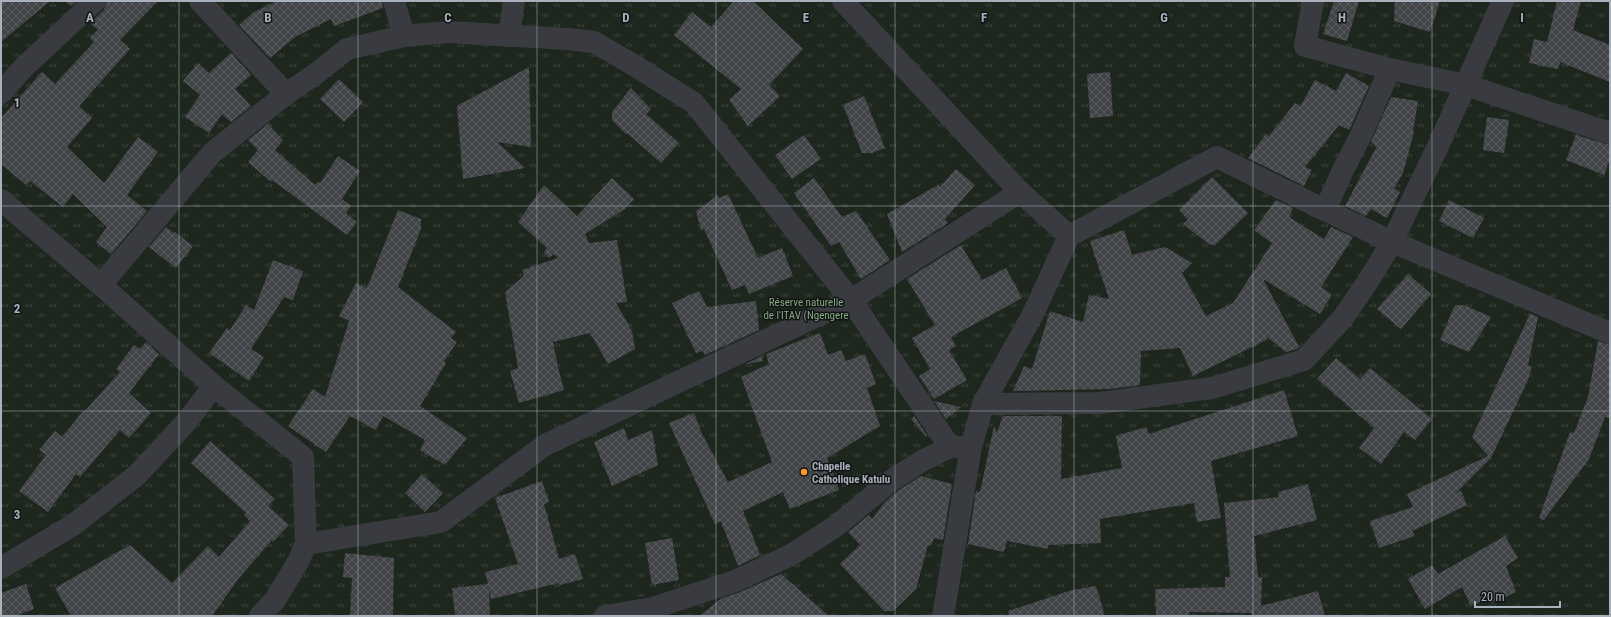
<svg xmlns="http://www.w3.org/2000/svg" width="1611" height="617" viewBox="0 0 1611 617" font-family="'Roboto Condensed',sans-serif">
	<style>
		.park { fill: url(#park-tufts) }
		.building { fill: url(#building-cross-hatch) }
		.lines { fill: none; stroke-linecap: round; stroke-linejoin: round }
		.street { stroke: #393b40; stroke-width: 22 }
		.grid { fill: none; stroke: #a9b2bc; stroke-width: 1; stroke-opacity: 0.55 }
		.poi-dot { fill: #ff962c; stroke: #131416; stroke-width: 1.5 }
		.labels { text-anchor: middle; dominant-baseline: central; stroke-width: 3; stroke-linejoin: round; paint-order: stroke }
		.park-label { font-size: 11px; fill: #83a97f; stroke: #131416 }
		.poi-label { font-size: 11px; font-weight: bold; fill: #a9b2bc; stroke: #131416; text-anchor: start }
		.grid-label { font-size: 13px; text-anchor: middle; font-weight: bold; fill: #a9b2bc; stroke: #131416; stroke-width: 3; stroke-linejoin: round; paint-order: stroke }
	</style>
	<defs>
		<pattern id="park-tufts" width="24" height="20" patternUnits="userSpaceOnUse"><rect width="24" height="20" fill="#1e271e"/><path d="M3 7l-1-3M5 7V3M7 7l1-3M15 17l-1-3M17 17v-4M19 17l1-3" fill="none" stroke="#3c443d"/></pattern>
		<pattern id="building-cross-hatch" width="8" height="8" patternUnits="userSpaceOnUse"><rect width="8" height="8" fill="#424448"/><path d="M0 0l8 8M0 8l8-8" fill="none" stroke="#5a5d60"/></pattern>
	</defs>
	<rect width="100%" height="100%" fill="#18191b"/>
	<rect class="park" x="1" y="1" width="1609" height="615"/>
	<g class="building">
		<path d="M 1,1 L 50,1 L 1,42 Z"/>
		<path d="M 65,1 L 77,1 L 71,6 Z"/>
		<path d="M 107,1 L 158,1 L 120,40 L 130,49 L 79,106 L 92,118 L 67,147 L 104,183 L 138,137 L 158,152 L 127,195 L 147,211 L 111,254 L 96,242 L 107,227 L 73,194 L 63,207 L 30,181 L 26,185 L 1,164 L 1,118 L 42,72 L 55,84 L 94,42 L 90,38 L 98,30 L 90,23 L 104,10 Z"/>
		<path d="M 277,1 L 382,1 L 383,8 L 334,26 L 331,19 L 295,37 L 270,58 L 239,25 L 254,12 Z"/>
		<path d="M 734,1 L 753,1 L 803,49 L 769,85 L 780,96 L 748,126 L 729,100 L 741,89 L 674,35 L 692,12 L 711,27 Z"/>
		<path d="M 1334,1 L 1359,1 L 1347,41 L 1323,34 Z"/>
		<path d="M 1395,1 L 1440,1 L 1430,32 L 1394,21 Z"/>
		<path d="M 1557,1 L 1581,1 L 1573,30 L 1610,45 L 1610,82 L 1560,62 L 1558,69 L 1529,63 L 1534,39 L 1547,42 Z"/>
		<path d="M 231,53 L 251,75 L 235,89 L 251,106 L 231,122 L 222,114 L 209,133 L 185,117 L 200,95 L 183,81 L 198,63 L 209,73 Z"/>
		<path d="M 529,67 L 531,147 L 497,142 L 525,168 L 463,179 L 457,106 Z"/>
		<path d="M 1110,72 L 1113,116 L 1090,118 L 1087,74 Z"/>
		<path d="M 1346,73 L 1369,86 L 1349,130 L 1339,125 L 1305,167 L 1312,170 L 1304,186 L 1248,158 L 1266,134 L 1269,136 L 1295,103 L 1300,107 L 1315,80 L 1336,91 Z"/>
		<path d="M 339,79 L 363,102 L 344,122 L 320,99 Z"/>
		<path d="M 631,88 L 651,109 L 646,114 L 679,143 L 661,163 L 627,133 L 626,134 L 612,120 L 612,112 Z"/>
		<path d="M 864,96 L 885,148 L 872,153 L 862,153 L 843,105 Z"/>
		<path d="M 1391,97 L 1418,101 L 1413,132 L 1414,132 L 1403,173 L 1394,188 L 1400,192 L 1387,218 L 1371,209 L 1366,216 L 1345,206 L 1377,146 L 1371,142 Z"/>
		<path d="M 1487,117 L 1509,120 L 1504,153 L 1483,150 Z"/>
		<path d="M 268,124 L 283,140 L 275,150 L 315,185 L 318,182 L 320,183 L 338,156 L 360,171 L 342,199 L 351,206 L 346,213 L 357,222 L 347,235 L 272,180 L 271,182 L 248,162 L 258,150 L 248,140 Z"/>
		<path d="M 804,135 L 821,159 L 792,179 L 775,155 Z"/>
		<path d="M 1576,135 L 1610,145 L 1610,159 L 1604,175 L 1566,160 Z"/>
		<path d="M 956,169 L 975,185 L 945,219 L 948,223 L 902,252 L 887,214 L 938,185 L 940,187 Z"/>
		<path d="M 1212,177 L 1248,213 L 1214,246 L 1212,244 L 1210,245 L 1183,224 L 1188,220 L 1179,210 Z"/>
		<path d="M 612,178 L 634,199 L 625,209 L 585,234 L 589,243 L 617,240 L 627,302 L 616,303 L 632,331 L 635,349 L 608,364 L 590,333 L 553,342 L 558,367 L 564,390 L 519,403 L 510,371 L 518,368 L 505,292 L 524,276 L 522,270 L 558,258 L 554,254 L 549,258 L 544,252 L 547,248 L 518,222 L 544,185 L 577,216 Z"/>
		<path d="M 814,178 L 842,217 L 856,211 L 890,260 L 861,279 L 839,242 L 831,246 L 794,193 Z"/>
		<path d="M 728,194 L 758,258 L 782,248 L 793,276 L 749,294 L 744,283 L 745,285 L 732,290 L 704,229 L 701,230 L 696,211 L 718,195 L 719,198 Z"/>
		<path d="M 1276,200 L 1293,208 L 1289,217 L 1324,239 L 1331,227 L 1353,237 L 1321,287 L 1332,295 L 1320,314 L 1263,279 L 1299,347 L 1297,349 L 1286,352 L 1266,336 L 1268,339 L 1193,376 L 1180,348 L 1141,351 L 1140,385 L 1109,389 L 1013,391 L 1024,366 L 1032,369 L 1050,311 L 1083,322 L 1089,295 L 1109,299 L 1090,241 L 1124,230 L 1132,255 L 1165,247 L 1192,263 L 1182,273 L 1206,316 L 1233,303 L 1272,243 L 1254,230 Z"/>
		<path d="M 1449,200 L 1484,218 L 1473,238 L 1439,221 Z"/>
		<path d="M 398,210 L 421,219 L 421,229 L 398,287 L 456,332 L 451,338 L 457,342 L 444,361 L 446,363 L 420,406 L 467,438 L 445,465 L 420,450 L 425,440 L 383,416 L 376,430 L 350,416 L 326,452 L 288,426 L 313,389 L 325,397 L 349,321 L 339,316 L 356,283 L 367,288 Z"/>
		<path d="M 166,227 L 174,233 L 175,232 L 193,246 L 176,268 L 149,247 Z"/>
		<path d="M 961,245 L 982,280 L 1006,268 L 1022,298 L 951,337 L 956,346 L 949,350 L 967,380 L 934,399 L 919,376 L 930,369 L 912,338 L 935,325 L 907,279 Z"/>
		<path d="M 273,260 L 303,271 L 293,300 L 284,297 L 251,349 L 264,357 L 249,381 L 209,353 L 227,328 L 230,330 L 246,305 L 254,310 Z"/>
		<path d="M 1408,274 L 1431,294 L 1401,329 L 1377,309 Z"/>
		<path d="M 699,291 L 707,307 L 756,301 L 759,330 L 709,353 L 705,355 L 703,351 L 696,353 L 672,303 Z"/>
		<path d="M 1455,305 L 1464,305 L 1491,317 L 1469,352 L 1440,340 Z"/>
		<path d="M 1530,314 L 1538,317 L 1528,365 L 1532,367 L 1528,380 L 1490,460 L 1490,459 L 1456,493 L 1461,491 L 1467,505 L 1412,531 L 1415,536 L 1379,548 L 1370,521 L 1413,507 L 1407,494 L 1488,456 L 1472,437 Z"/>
		<path d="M 820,333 L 828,355 L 841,350 L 846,361 L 865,354 L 876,384 L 867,388 L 880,426 L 827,458 L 839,490 L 790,509 L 783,492 L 743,511 L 760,555 L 738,566 L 721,521 L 715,524 L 669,423 L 694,413 L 702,434 L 728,482 L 772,462 L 741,377 L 769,364 L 766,354 Z"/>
		<path d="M 1598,341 L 1610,345 L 1610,418 L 1605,417 L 1589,459 L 1544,520 L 1539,518 L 1570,432 L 1574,433 L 1588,397 Z"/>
		<path d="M 146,342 L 159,354 L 129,393 L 151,413 L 129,438 L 120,430 L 80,477 L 76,474 L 48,512 L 19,491 L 46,455 L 39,450 L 55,431 L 62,437 L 83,411 L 84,412 L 120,372 L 116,369 L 134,345 L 140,349 Z"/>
		<path d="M 762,356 L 763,361 L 746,364 Z"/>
		<path d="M 1336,358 L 1360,379 L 1370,368 L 1432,419 L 1415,440 L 1404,432 L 1381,464 L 1359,448 L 1374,428 L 1317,379 Z"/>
		<path d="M 1284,390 L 1298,436 L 1211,461 L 1221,518 L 1197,522 L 1194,503 L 1100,519 L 1101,543 L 1048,545 L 1048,549 L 1007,541 L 1004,552 L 968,544 L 976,491 L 980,492 L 994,426 L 997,432 L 1003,416 L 1062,416 L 1061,479 L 1122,468 L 1116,436 L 1146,427 L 1149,434 Z"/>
		<path d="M 934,401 L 961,407 L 946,419 Z"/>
		<path d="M 914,416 L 927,435 L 925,436 L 911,419 Z"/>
		<path d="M 624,428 L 628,440 L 652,430 L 658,465 L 612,486 L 594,442 Z"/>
		<path d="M 210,441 L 275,499 L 268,506 L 289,525 L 273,542 L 272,540 L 239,578 L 212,616 L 71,616 L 55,588 L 130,545 L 172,583 L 208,546 L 219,557 L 250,521 L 244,515 L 246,513 L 191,463 Z"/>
		<path d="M 422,474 L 443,493 L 425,512 L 405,493 Z"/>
		<path d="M 921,476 L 952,484 L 943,540 L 934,538 L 931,546 L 928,545 L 916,589 L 893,611 L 884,611 L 840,564 L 860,545 L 848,532 L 869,515 L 872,519 L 885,502 L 899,490 Z"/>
		<path d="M 542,481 L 549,502 L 544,504 L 559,559 L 575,554 L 583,579 L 560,585 L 559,583 L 491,599 L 489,588 L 490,616 L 455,616 L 452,588 L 488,584 L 485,572 L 518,564 L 495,498 Z"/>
		<path d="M 1308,484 L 1317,520 L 1254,536 L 1258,577 L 1262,577 L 1261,606 L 1318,591 L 1325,616 L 1252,616 L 1251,613 L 1189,612 L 1189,616 L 1156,616 L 1155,589 L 1225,587 L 1225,577 L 1230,577 L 1224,503 L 1279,497 L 1278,492 Z"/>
		<path d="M 1505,536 L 1518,558 L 1506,566 L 1516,592 L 1491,603 L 1489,598 L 1471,606 L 1462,587 L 1425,609 L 1408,579 L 1432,565 L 1438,574 Z"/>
		<path d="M 672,538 L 679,580 L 652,585 L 645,543 Z"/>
		<path d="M 345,553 L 394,558 L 393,616 L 350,616 L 352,578 L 343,577 Z"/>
		<path d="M 781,574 L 829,616 L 699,616 L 722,598 L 740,592 Z"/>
		<path d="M 26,584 L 34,609 L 15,616 L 1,616 L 1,593 Z"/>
		<path d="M 1096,586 L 1105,616 L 1009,616 L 1008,611 L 1072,590 Z"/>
	</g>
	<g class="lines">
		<g class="street">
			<path d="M 200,1 L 286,94"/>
			<path d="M 394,1 L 404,36"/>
			<path d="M 843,1 L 1020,192 L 1069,236 L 1033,314 L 983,404 L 971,447 L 943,616"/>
			<path d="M 509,36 L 514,1"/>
			<path d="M 1390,69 L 1466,85 L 1610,133"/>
			<path d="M 1,93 L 23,68 L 95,1"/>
			<path d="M 1,200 L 101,285 L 214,386 L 303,457 L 306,544 L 298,562 L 275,600 L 260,616"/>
			<path d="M 1325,210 L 1392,242 L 1610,333"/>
			<path d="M 1069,236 L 1217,157 L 1325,210 L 1343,170 L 1361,135 L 1390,69 L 1305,46 L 1313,1"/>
			<path d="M 101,285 L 212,153 L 286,94 L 317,73 L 347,49 L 404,36 L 448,32 L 568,39 L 594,42 L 637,67 L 694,103 L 851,300 L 950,447"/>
			<path d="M 983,404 L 1100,403 L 1212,388 L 1304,360 L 1342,319 L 1367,283 L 1392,242 L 1439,144 L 1503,1"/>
			<path d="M 306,544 L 441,522 L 545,445 L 851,300 L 1020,192"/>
			<path d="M 1,568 L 73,525 L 137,475 L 187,421 L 214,386"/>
			<path d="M 605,616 L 653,608 L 735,581 L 791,555 L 836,526 L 892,480 L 922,461 L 950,447 L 965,447"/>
		</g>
	</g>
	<path class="grid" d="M 179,1 L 179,616M 358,1 L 358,616M 537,1 L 537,616M 716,1 L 716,616M 895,1 L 895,616M 1074,1 L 1074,616M 1253,1 L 1253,616M 1432,1 L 1432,616M 1,206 L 1610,206M 1,411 L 1610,411"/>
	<circle class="poi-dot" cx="804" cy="472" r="4"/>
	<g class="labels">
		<g class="park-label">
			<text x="806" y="302">Réserve naturelle<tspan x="806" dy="13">de l'ITAV (Ngengere</tspan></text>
		</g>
		<g class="poi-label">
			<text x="812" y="466">Chapelle<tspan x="812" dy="13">Catholique Katulu</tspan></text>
		</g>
	</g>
	<g class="grid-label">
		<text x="90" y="22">A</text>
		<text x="268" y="22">B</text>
		<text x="448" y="22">C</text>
		<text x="626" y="22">D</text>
		<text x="806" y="22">E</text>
		<text x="984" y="22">F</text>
		<text x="1164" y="22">G</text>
		<text x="1342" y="22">H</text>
		<text x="1522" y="22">I</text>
		<text x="17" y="107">1</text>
		<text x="17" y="313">2</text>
		<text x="17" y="519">3</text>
	</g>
	<rect width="1611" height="617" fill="none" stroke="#a9b2bc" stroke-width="4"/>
	<path d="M1475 601v6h85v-6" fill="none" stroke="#a9b2bc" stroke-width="2"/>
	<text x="1481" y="601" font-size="12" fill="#a9b2bc" stroke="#131416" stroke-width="3" paint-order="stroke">20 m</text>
</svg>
